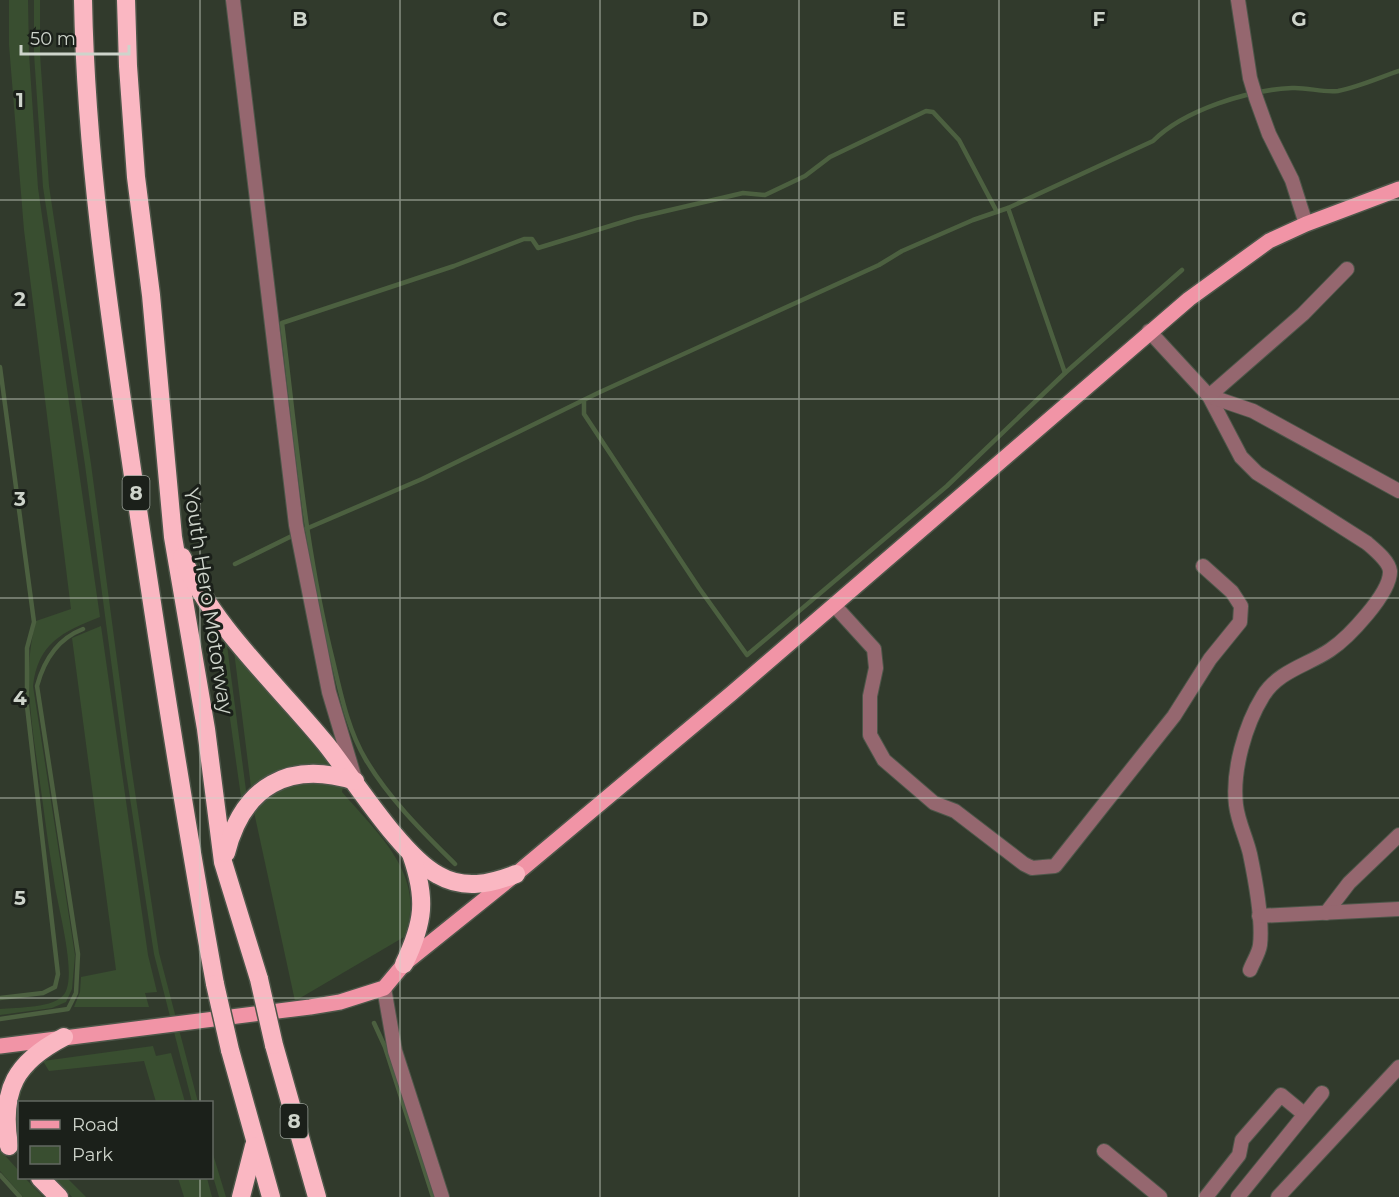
<svg xmlns="http://www.w3.org/2000/svg" width="1399" height="1197" viewBox="0 0 1399 1197" font-family="Montserrat,sans-serif">
	<style>
		.green { fill: #394e30 }
		.lines { fill: none; stroke-linecap: round; stroke-linejoin: round }
		.stream { stroke: #4c6040; stroke-width: 4.5 }
		.minor-casing { stroke: #4d5649; stroke-width: 16 }
		.major-casing { stroke: #4d5649; stroke-width: 18 }
		.highway-casing { stroke: #4d5649; stroke-width: 21 }
		.minor { stroke: #95676f; stroke-width: 14 }
		.major { stroke: #f194a6; stroke-width: 15 }
		.highway { stroke: #fab7c2; stroke-width: 18 }
		.highway-bridge-casing { stroke: #4d5649; stroke-width: 21; stroke-linecap: butt }
		.highway-bridge { stroke: #fab7c2; stroke-width: 18 }
		.grid { fill: none; stroke: #ced4cb; stroke-width: 1.5; stroke-opacity: 0.55 }
		.labels { text-anchor: middle; dominant-baseline: central; stroke-width: 6; stroke-linejoin: round; paint-order: stroke }
		.shield { fill: #1b201a; stroke: #989e96; stroke-width: 1.5 }
		.shield-label { font-size: 20px; font-weight: bold; fill: #ced4cb }
		.street-label { font-size: 21px; fill: #ced4cb; stroke: #1b201a }
		.grid-label { font-size: 20px; text-anchor: middle; font-weight: bold; fill: #ced4cb; stroke: #1b201a; stroke-width: 6; stroke-linejoin: round; paint-order: stroke }
	</style>
	<rect width="100%" height="100%" fill="#313a2c"/>
	<g class="green">
		<path d="M 9,0 L 28,0 L 29,54 L 38,188 L 100,617 C 62,632 38,643 33,686 L 75,955 L 72,989 L 66,1002 L 52,1008 L 0,1015 L 0,1009 C 17,1007 55,1009 65,993 C 77,972 57,905 54,880 C 48,845 44,810 39,776 C 32,724 22,672 36,621 L 71,609 L 24,230 L 9,45 Z"/>
		<path d="M 34,0 L 40,0 L 40,54 L 49,186 L 91,464 L 131,765 L 159,953 L 198,1102 L 192,1102 L 154,954 L 125,766 L 85,465 L 43,187 L 34,54 Z"/>
		<path d="M 101,626 L 148,955 L 157,992 L 145,993 L 149,1007 L 74,1007 L 80,992 L 81,977 L 116,970 L 72,638 Z"/>
		<path d="M 219,640 L 227,645 L 247,798 L 242,804 Z"/>
		<path d="M 234,651 L 330,765 L 331,768 L 252,795 Z"/>
		<path d="M 323,781 L 343,787 L 342,792 C 377,833 429,877 404,937 L 295,1001 L 254,812 C 268,787 298,782 323,781 Z"/>
		<path d="M 153,1046 L 156,1056 L 171,1053 L 185,1102 L 156,1102 L 144,1061 L 49,1071 L 43,1061 Z"/>
		<path d="M 31,1064 L 34,1072 C 14,1089 19,1118 19,1142 L 7,1128 L 7,1119 Z"/>
		<path d="M 0,1150 L 19,1171 L 20,1178 L 25,1178 L 43,1197 L 23,1197 L 0,1171 Z"/>
		<path d="M 212,1151 L 226,1197 L 219,1197 L 212,1173 Z"/>
		<path d="M 54,1178 L 67,1178 L 86,1197 L 72,1197 Z"/>
		<path d="M 178,1178 L 207,1178 L 212,1197 L 184,1197 Z"/>
	</g>
	<g class="lines">
		<g class="stream">
			<path d="M 1008,208 L 1065,373"/>
			<path d="M 0,367 L 34,622 L 27,648 L 27,706 L 58,974 L 55,987 L 43,993 L 0,998"/>
			<path d="M 584,400 L 584,414 L 699,588 L 747,655 L 947,486 L 1065,373 L 1182,270"/>
			<path d="M 235,564 L 308,528 L 422,479 L 600,392 L 879,265 L 902,251 L 973,220 L 1008,208 L 1153,141 C 1184,110 1248,90 1292,88 C 1307,87 1323,93 1338,91 C 1359,87 1378,78 1399,71"/>
			<path d="M 455,864 C 423,832 390,800 366,760 C 348,730 341,695 333,661 C 305,550 296,436 282,323 L 454,266 L 524,239 L 532,239 L 538,248 L 636,218 L 743,193 L 765,195 L 805,176 L 830,157 L 926,111 L 933,112 L 959,140 L 997,212"/>
			<path d="M 0,1019 L 68,1009 L 76,993 L 78,954 L 37,686 C 44,660 57,639 83,629"/>
			<path d="M 374,1023 L 385,1047 L 433,1197"/>
			<path d="M 0,1175 L 20,1197"/>
		</g>
		<defs>
			<g id="minor">
				<path d="M 233,0 L 296,525 L 329,692 L 355,779"/>
				<path d="M 1238,0 L 1250,78 L 1256,98 L 1269,134 L 1292,180 L 1306,224"/>
				<path d="M 1149,331 L 1209,396 L 1241,457 L 1257,473 L 1367,543 C 1375,550 1389,561 1390,571 C 1391,593 1348,638 1330,650 C 1308,665 1278,671 1263,696 C 1245,725 1232,771 1236,805 C 1238,822 1246,837 1250,854 C 1255,878 1263,920 1260,945 C 1259,953 1253,962 1250,970"/>
				<path d="M 1209,396 L 1253,411 L 1399,491"/>
				<path d="M 1209,396 L 1303,314 L 1347,269"/>
				<path d="M 834,605 L 874,649 L 876,668 L 870,696 L 870,735 L 884,760 L 934,803 L 955,811 L 1024,864 L 1032,868 L 1055,866 L 1174,716 L 1210,659 L 1240,622 L 1241,606 L 1232,592 L 1203,566"/>
				<path d="M 1326,913 L 1349,883 L 1399,835"/>
				<path d="M 1259,916 L 1399,909"/>
				<path d="M 384,988 L 395,1051 L 442,1197"/>
				<path d="M 1104,1151 L 1160,1197"/>
				<path d="M 1206,1197 L 1239,1155 L 1242,1140 L 1281,1095 L 1304,1114"/>
				<path d="M 1238,1197 L 1322,1093"/>
				<path d="M 1278,1197 L 1399,1067"/>
			</g>
			<path id="major" d="M 0,1046 L 310,1007 L 340,1002 L 384,988 L 404,964 L 516,874 L 732,693 L 1189,299 L 1269,241 L 1306,224 L 1399,189"/>
			<g id="highway">
				<path d="M 83,0 C 86,160 110,318 133,476 C 158,646 184,815 215,984"/>
				<path d="M 126,0 L 128,66 L 136,177 L 151,295 L 173,537 L 206,729 L 223,862 L 259,979"/>
				<path d="M 182,557 C 213,627 278,685 326,744 C 353,778 402,856 438,875 C 464,890 490,884 516,874"/>
				<path d="M 226,853 C 243,786 289,760 355,781"/>
				<path d="M 404,964 C 424,922 427,899 411,854"/>
				<path d="M 274,1045 L 317,1197"/>
				<path d="M 230,1050 L 271,1197"/>
				<path d="M 9,1146 C 0,1089 16,1062 64,1037"/>
				<path d="M 40,1178 L 59,1197"/>
				<path d="M 241,1197 L 254,1146"/>
			</g>
		</defs>
		<use href="#minor" class="minor-casing"/>
		<use href="#major" class="major-casing"/>
		<use href="#highway" class="highway-casing"/>
		<use href="#minor" class="minor"/>
		<use href="#major" class="major"/>
		<use href="#highway" class="highway"/>
		<defs>
			<g id="highway-bridge">
				<path d="M 259,979 L 274,1045"/>
				<path d="M 215,984 L 230,1050"/>
			</g>
		</defs>
		<use href="#highway-bridge" class="highway-bridge-casing"/>
		<use href="#highway-bridge" class="highway-bridge"/>
	</g>
	<path class="grid" d="M 200,0 L 200,1102M 400,0 L 400,1197M 600,0 L 600,1197M 799,0 L 799,1197M 999,0 L 999,1197M 1199,0 L 1199,1197M 0,200 L 1399,200M 0,399 L 1399,399M 0,598 L 1399,598M 0,798 L 1399,798M 0,998 L 1399,998M 200,1178 L 200,1197"/>
	<g class="labels">
		<g class="shield">
			<rect x="122.5" y="476" width="27" height="34" rx="4.5"/>
			<rect x="280.5" y="1104" width="27" height="34" rx="4.5"/>
		</g>
		<g class="shield-label">
			<text x="136" y="493">8</text>
			<text x="294" y="1121">8</text>
		</g>
		<g class="street-label">
			<text transform="translate(209 601) rotate(81)">Youth Hero Motorway</text>
		</g>
	</g>
	<g class="grid-label">
		<text x="300" y="26">B</text>
		<text x="500" y="26">C</text>
		<text x="700" y="26">D</text>
		<text x="899" y="26">E</text>
		<text x="1099" y="26">F</text>
		<text x="1299" y="26">G</text>
		<text x="20" y="107">1</text>
		<text x="20" y="306">2</text>
		<text x="20" y="506">3</text>
		<text x="20" y="705">4</text>
		<text x="20" y="905">5</text>
	</g>
	<rect x="18" y="1101" width="195" height="78" fill="#1b201a" stroke="#636861" stroke-width="1.5"/>
	<rect x="30" y="1120" width="30" height="9" fill="#f194a6" stroke="#636861" stroke-width="1.5"/>
	<text x="72" y="1131" font-size="18" fill="#ced4cb">Road</text>
	<rect x="30" y="1146" width="30" height="18" fill="#394e30" stroke="#636861" stroke-width="1.5"/>
	<text x="72" y="1161" font-size="18" fill="#ced4cb">Park</text>
	<path d="M21 45v9h108v-9" fill="none" stroke="#ced4cb" stroke-width="3"/>
	<text x="30" y="45" font-size="18" fill="#ced4cb" stroke="#1b201a" stroke-width="4.5" paint-order="stroke">50 m</text>
</svg>
